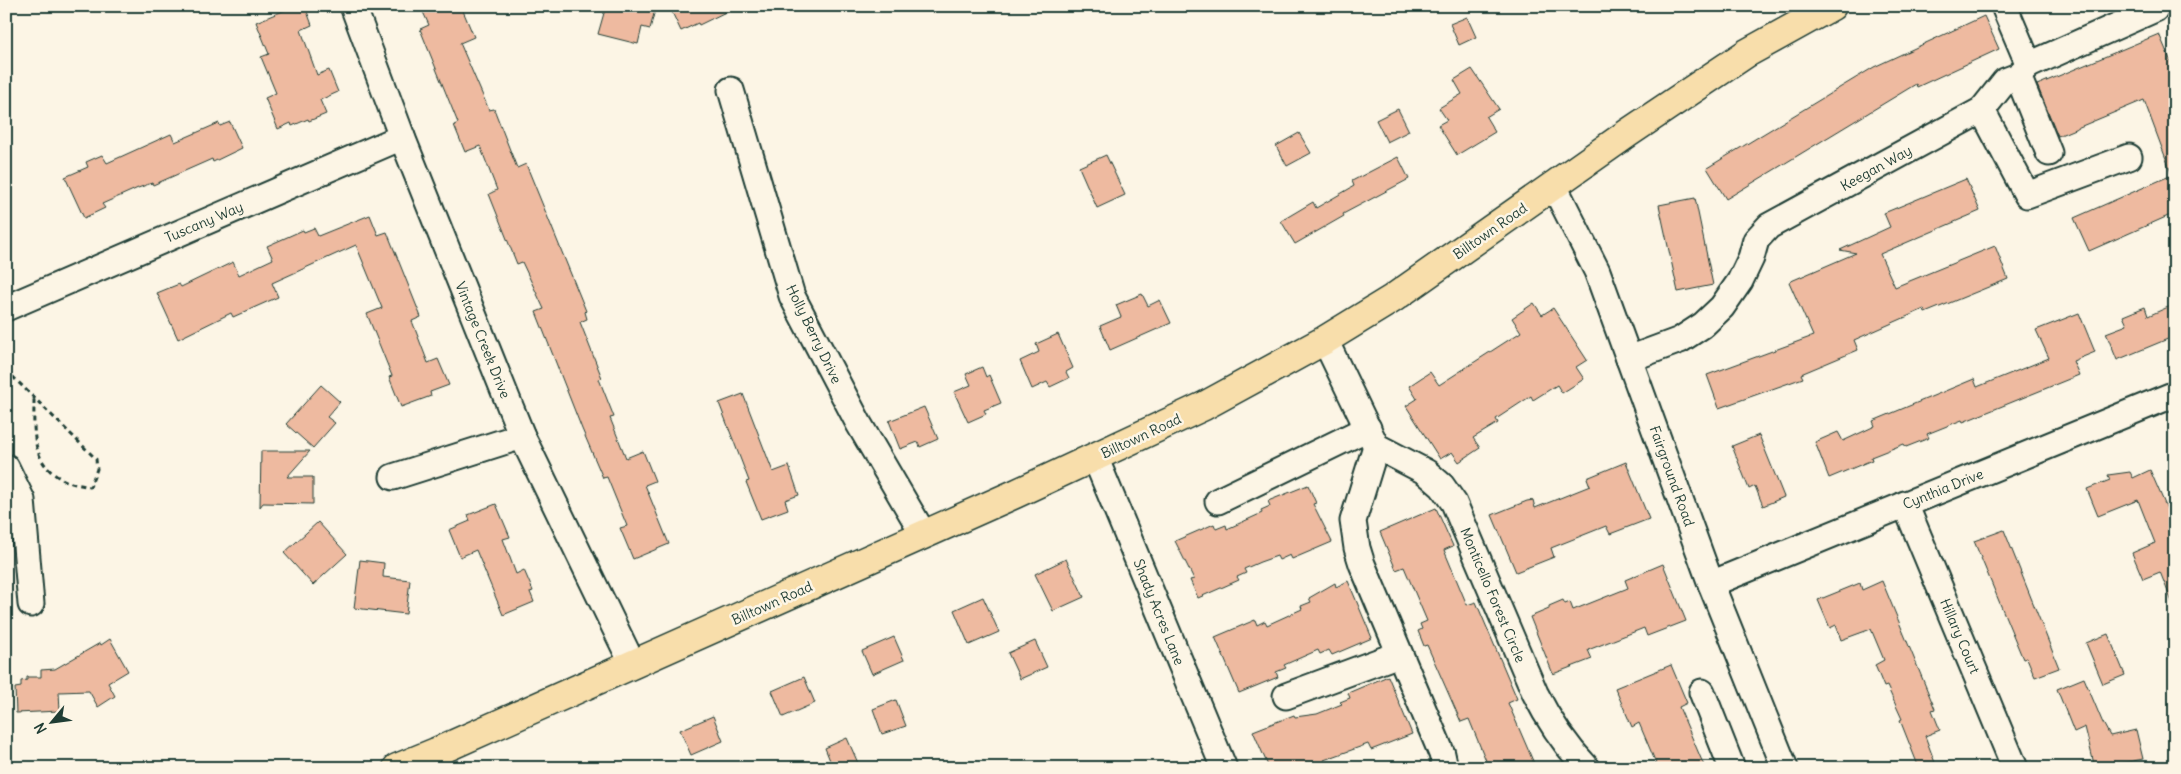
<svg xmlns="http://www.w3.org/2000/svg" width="2181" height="774" viewBox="0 0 2181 774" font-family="Delius,sans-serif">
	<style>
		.building { fill: #eebaa0; stroke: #1f3d34 }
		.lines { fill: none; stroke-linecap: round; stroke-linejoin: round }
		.minor-casing { stroke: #1f3d34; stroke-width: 29 }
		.major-casing { stroke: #1f3d34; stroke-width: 31 }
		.path { stroke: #1f3d34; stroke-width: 3; stroke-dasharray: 5 4; stroke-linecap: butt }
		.minor { stroke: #fcf5e5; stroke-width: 25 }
		.major { stroke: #f8deab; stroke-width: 28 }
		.labels { text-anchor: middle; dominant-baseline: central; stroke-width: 5; stroke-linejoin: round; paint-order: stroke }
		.street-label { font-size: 14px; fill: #1f3d34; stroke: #fcf5e5 }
	</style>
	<rect width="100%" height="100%" fill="#fcf5e5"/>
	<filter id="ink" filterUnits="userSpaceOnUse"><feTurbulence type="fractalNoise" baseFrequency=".02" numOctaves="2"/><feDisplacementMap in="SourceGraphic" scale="10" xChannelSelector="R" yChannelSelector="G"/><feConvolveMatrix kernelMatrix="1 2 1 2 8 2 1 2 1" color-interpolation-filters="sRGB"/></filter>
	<g filter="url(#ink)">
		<g class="building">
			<path d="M 295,6 L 305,6 L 312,25 L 301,30 L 317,75 L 329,70 L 338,92 L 320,100 L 326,114 L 309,121 L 308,119 L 292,126 L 291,123 L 278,129 L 265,98 L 276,93 L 261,57 L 269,54 L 256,22 Z"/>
			<path d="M 437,6 L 461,6 L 474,37 L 460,43 L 489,110 L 494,109 L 517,168 L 526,164 L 586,311 L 585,312 L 587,319 L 580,322 L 602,378 L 599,379 L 614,417 L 610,418 L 626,458 L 643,451 L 655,481 L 645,485 L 669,544 L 633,559 L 620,528 L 627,526 L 607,477 L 603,478 L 582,429 L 536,312 L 544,309 L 522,262 L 517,264 L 489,194 L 497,190 L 480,146 L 465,152 L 454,125 L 458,123 L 420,29 L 429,25 L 423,12 Z"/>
			<path d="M 606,6 L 656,6 L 650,29 L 642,27 L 638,44 L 598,34 Z"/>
			<path d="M 669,6 L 738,6 L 699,25 L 698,23 L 681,31 Z"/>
			<path d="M 1984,16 L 1999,49 L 1917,87 L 1916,84 L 1726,199 L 1707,168 L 1874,67 Z"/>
			<path d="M 1467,17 L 1476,37 L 1459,45 L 1450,24 Z"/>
			<path d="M 2159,34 L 2175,71 L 2175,213 L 2089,251 L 2074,218 L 2172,175 L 2144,100 L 2058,136 L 2037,85 Z"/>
			<path d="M 1472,69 L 1499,109 L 1486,117 L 1495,132 L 1457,155 L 1438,125 L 1447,120 L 1439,108 L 1462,94 L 1454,80 Z"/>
			<path d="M 1398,109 L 1409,131 L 1387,142 L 1376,120 Z"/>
			<path d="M 230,122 L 242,148 L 213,162 L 212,159 L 153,185 L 152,183 L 138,188 L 102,204 L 105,208 L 84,218 L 65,177 L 88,167 L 86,162 L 102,155 L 107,163 L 171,134 L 175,142 L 219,123 L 220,126 Z"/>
			<path d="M 1299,133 L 1311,153 L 1287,166 L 1276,146 Z"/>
			<path d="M 1106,155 L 1125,195 L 1097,208 L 1079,167 Z"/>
			<path d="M 1398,157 L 1409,179 L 1343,214 L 1344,216 L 1295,244 L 1281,221 L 1313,202 L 1316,208 L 1354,186 L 1352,181 Z"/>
			<path d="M 1966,179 L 1980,211 L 1880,254 L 1895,287 L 1995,246 L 2008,279 L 1925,313 L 1924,309 L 1854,340 L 1858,350 L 1801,374 L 1803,378 L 1719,408 L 1707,375 L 1813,336 L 1789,282 L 1856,253 L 1840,250 L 1890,227 L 1884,213 Z"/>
			<path d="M 1695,198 L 1713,285 L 1678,292 L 1659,205 Z"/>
			<path d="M 370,215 L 378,235 L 387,232 L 421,317 L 412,321 L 428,363 L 438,359 L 449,385 L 430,392 L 431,396 L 401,407 L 389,377 L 392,376 L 367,314 L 382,308 L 356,245 L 272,283 L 278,297 L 233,317 L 231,313 L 178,339 L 157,293 L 179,284 L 181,287 L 233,262 L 239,275 L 273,259 L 267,246 L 303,230 L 304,232 L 314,228 L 318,236 Z"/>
			<path d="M 1142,294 L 1148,306 L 1160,300 L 1171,323 L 1110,350 L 1100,326 L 1121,317 L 1116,305 Z"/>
			<path d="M 1534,303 L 1542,315 L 1553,308 L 1587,360 L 1576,367 L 1584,379 L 1562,393 L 1557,385 L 1533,400 L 1531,396 L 1496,419 L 1498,423 L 1473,438 L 1480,448 L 1459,462 L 1452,452 L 1440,459 L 1406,406 L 1417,399 L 1409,386 L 1430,372 L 1439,385 L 1521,332 L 1512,318 Z"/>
			<path d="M 2175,304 L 2175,336 L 2117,360 L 2106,333 L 2127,325 L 2123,316 L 2145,307 L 2148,316 Z"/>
			<path d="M 2079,313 L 2095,352 L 2073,361 L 2079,375 L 1963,422 L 1962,420 L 1927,434 L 1929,438 L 1906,447 L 1904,444 L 1871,457 L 1872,460 L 1829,478 L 1815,442 L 1838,432 L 1843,441 L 1875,426 L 1873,421 L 1974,379 L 1977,387 L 2049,358 L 2036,330 Z"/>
			<path d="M 1058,334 L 1073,368 L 1066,372 L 1069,378 L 1050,387 L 1047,382 L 1032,389 L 1020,361 L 1039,352 L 1036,344 Z"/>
			<path d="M 982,367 L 986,377 L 989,375 L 1001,403 L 984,410 L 986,414 L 968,422 L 954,392 L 971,385 L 966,374 Z"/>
			<path d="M 321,385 L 340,402 L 327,417 L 335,423 L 313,448 L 286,424 Z"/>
			<path d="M 743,394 L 773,472 L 789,466 L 799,495 L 785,500 L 788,509 L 761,519 L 746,482 L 749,481 L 719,403 Z"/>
			<path d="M 924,407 L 938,439 L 920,447 L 918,442 L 900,449 L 889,421 Z"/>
			<path d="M 1759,435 L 1784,497 L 1763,506 L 1755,486 L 1749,489 L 1732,446 Z"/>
			<path d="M 261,451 L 310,451 L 287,477 L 313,477 L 313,504 L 263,503 L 260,507 Z"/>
			<path d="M 1626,462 L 1649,519 L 1610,534 L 1606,526 L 1551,548 L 1554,557 L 1516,572 L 1492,515 L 1527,501 L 1533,500 L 1535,508 L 1590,486 L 1587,478 Z"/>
			<path d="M 2150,470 L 2175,527 L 2174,607 L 2160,572 L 2143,579 L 2132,553 L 2155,543 L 2138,500 L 2098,516 L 2087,489 L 2110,480 L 2108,475 L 2130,472 L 2133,478 Z"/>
			<path d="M 1308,485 L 1316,503 L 1313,504 L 1332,542 L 1292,559 L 1290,555 L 1279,560 L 1277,556 L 1260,562 L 1244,569 L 1246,573 L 1237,577 L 1239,580 L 1198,598 L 1190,580 L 1194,579 L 1175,541 L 1214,524 L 1216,529 L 1226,525 L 1227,529 L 1262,513 L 1261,510 L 1270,506 L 1268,501 Z"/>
			<path d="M 496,504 L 510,537 L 503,539 L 516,574 L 524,570 L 533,591 L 530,592 L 534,602 L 503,615 L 476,550 L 460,557 L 449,530 L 470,521 L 468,515 Z"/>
			<path d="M 1436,508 L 1453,546 L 1444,550 L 1467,605 L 1476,602 L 1515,694 L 1517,699 L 1508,703 L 1536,768 L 1489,768 L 1469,719 L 1461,722 L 1427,645 L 1424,646 L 1418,631 L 1422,629 L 1420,624 L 1427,621 L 1404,567 L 1396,570 L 1380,532 Z"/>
			<path d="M 318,522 L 347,554 L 313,585 L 284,553 Z"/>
			<path d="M 2004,530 L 2059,668 L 2035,677 L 2027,658 L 2023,659 L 1974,541 Z"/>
			<path d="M 1066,559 L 1084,597 L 1053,611 L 1035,574 Z"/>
			<path d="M 360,560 L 384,563 L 383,577 L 410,580 L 406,614 L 354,608 Z"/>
			<path d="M 1663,564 L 1686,621 L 1647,636 L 1644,628 L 1588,650 L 1592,659 L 1553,674 L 1530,617 L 1549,609 L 1549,606 L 1563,600 L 1565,604 L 1570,602 L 1573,610 L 1628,588 L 1625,580 Z"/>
			<path d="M 1348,581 L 1372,638 L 1332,655 L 1329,650 L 1320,654 L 1318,650 L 1284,665 L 1286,668 L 1276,672 L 1278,677 L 1239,693 L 1215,637 L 1255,620 L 1257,625 L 1265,621 L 1267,625 L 1302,609 L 1301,606 L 1311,602 L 1309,598 L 1335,583 L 1336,587 Z"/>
			<path d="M 1882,581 L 1935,709 L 1932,710 L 1940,730 L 1925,736 L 1937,768 L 1919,768 L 1900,720 L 1902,719 L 1887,686 L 1884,687 L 1875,665 L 1884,660 L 1871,629 L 1841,640 L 1836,625 L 1830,628 L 1818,600 L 1860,583 L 1862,590 Z"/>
			<path d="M 983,597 L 999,632 L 969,645 L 954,610 Z"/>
			<path d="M 2108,634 L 2125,675 L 2103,684 L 2086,643 Z"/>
			<path d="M 894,637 L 904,660 L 872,674 L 862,651 Z"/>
			<path d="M 110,639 L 128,671 L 108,683 L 115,696 L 98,707 L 89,691 L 59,692 L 60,711 L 16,713 L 15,688 L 21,687 L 21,681 L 27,680 L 27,677 L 41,677 L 41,670 L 55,669 L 100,643 L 101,645 Z"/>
			<path d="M 1035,641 L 1047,667 L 1020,679 L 1008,653 Z"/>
			<path d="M 1671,665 L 1687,703 L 1679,707 L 1705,768 L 1658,768 L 1639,723 L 1632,727 L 1615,688 Z"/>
			<path d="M 1388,676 L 1412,734 L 1371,750 L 1368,744 L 1324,760 L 1327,768 L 1269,768 L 1253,731 L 1294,715 L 1295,717 L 1317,714 L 1342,704 L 1340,702 L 1350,698 L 1348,693 Z"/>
			<path d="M 804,677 L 815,703 L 783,717 L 772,691 Z"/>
			<path d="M 2084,678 L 2102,721 L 2110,736 L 2136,730 L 2143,759 L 2119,764 L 2119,768 L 2095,768 L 2085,727 L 2074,732 L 2057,689 Z"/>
			<path d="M 896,700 L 906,726 L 882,734 L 873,709 Z"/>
			<path d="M 713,716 L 723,741 L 691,755 L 680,730 Z"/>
			<path d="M 847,738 L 858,763 L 847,768 L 833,768 L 825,748 Z"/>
		</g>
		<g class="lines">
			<defs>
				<g id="minor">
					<path d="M 353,6 L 402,137 L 522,436 L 633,665"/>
					<path d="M 2004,6 L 2029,65 L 2155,9 L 2153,6"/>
					<path d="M 2029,65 L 2018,76 L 2049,153"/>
					<path d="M 731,90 L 792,296 L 859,424 L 924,535"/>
					<path d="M 1982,110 L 2005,81 L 2018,76"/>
					<path d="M 1554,186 L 1597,271 L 1711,584 L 1785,768"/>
					<path d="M 6,308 L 402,137"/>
					<path d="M 1325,340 L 1376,446 L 1426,472 L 1442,486 L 1454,503 L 1535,693 C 1549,721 1565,745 1587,768"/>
					<path d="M 1629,359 L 1680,340 L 1703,325 L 1722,307 L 1740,281 L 1751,258 L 1756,240 L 1769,226 L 1982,110 L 2027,195 L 2129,157"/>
					<path d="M 1376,446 L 1353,521 L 1357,548 L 1362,564 L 1442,754 L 1445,768"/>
					<path d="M 1095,457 L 1224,768"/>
					<path d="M 6,467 L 22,500 L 31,604"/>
					<path d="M 393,477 L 522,436"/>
					<path d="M 1218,501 L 1368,428"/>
					<path d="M 1905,504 L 2015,768"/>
					<path d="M 1711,584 L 2175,394"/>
					<path d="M 1702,692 L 1732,768"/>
					<path d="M 1286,696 L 1399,654"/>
				</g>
				<path id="major" d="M 397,768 L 436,752 L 1015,494 L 1204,406 L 1325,340 L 1392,299 L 1628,133 L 1747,53 L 1832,6"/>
			</defs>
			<use href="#minor" class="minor-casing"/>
			<use href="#major" class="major-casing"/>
			<path class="path" d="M 6,370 L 96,459 L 97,469 L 90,487 C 82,485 71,484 64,480 C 30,464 34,430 34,399"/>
			<use href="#minor" class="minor"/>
			<use href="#major" class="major"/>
		</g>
	</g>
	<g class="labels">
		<g class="street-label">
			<text transform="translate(1876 168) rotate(-29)">Keegan Way</text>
			<text transform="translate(204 222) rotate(-23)">Tuscany Way</text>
			<text transform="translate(1490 231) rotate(-35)">Billtown Road</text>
			<text transform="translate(814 334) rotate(64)">Holly Berry Drive</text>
			<text transform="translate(483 340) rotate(68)">Vintage Creek Drive</text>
			<text transform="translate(1141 436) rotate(-25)">Billtown Road</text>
			<text transform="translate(1672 476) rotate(70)">Fairground Road</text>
			<text transform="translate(1943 489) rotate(-22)">Cynthia Drive</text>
			<text transform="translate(1493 595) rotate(67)">Monticello Forest Circle</text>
			<text transform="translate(772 603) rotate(-24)">Billtown Road</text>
			<text transform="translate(1159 612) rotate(68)">Shady Acres Lane</text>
			<text transform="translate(1960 636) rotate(67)">Hillary Court</text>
		</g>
	</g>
	<rect width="2181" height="774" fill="none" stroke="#fcf5e5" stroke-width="25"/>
	<rect x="12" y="12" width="2156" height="749" fill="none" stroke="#1f3d34" stroke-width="2" filter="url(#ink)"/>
	<g transform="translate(52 722) rotate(241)" stroke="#fcf5e5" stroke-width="4" paint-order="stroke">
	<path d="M0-4L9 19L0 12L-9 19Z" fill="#1f3d34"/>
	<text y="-8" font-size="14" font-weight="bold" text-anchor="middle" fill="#1f3d34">N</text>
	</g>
</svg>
